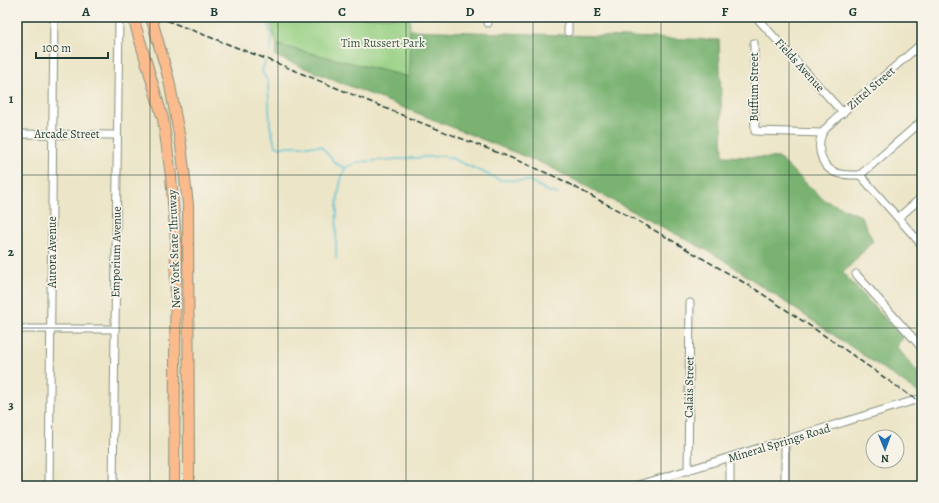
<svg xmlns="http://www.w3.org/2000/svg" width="939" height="503" viewBox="0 0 939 503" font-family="Alegreya,serif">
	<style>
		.built { fill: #f0d5bc }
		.green { fill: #97d083; stroke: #5b865c }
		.forest { fill: #79b271; stroke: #4c7852 }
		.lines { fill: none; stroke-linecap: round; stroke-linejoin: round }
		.stream { stroke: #58c1d4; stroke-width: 1.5 }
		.minor-casing { stroke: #86917e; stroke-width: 9 }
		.highway-casing { stroke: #86917e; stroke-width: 12 }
		.minor { stroke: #fff; stroke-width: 7 }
		.highway { stroke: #fbbb8d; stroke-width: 10 }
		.rail { stroke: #1f3d34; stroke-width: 1.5; stroke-dasharray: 6 3; stroke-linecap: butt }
		.grid { fill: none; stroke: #1f3d34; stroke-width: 1; stroke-opacity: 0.55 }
		.labels { text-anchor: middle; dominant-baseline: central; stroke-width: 3.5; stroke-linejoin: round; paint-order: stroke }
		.park-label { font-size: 12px; fill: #375a44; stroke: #f7f3e8 }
		.street-label { font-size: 12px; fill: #1f3d34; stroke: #f7f3e8 }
		.neatline { fill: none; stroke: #1f3d34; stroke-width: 1.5 }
		.grid-label { font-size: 13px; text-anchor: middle; font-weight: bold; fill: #1f3d34 }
	</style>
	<rect width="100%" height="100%" fill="#f7f3e8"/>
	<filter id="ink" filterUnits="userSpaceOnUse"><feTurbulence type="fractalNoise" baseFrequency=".025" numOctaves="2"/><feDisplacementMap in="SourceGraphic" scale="8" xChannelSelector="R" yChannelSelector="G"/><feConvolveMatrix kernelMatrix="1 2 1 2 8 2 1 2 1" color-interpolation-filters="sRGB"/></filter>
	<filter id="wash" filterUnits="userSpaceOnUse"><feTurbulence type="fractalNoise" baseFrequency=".012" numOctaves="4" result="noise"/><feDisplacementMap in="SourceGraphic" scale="16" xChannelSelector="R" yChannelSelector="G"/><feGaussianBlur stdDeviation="0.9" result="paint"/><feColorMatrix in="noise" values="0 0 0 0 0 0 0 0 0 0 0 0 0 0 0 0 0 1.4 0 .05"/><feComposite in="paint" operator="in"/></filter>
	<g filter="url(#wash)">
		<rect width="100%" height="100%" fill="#ece5c7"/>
		<rect class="built" x="17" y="137" width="3" height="68"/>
		<path class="green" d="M 269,17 L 410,17 L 409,77 L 277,45 Z"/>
		<path class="forest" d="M 410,30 L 719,40 L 723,156 L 779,158 L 824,200 L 861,216 L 873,241 L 843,273 L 903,338 L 896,346 L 922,378 L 922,392 L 919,393 L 719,257 L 546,165 L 275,56 L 277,45 L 409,77 Z"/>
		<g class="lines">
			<g class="stream">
				<path d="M 264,17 C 270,29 275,38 270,51"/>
				<path d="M 265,62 L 262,71 L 268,82 L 270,126 L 275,145 L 280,148 L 287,146 L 321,146 L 335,163 L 345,168"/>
				<path d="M 336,259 C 337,231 334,194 345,168 L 358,162 L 440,156 L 449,157 L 500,180 L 530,181 L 549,192 L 558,194"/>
			</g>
		</g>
	</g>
	<g filter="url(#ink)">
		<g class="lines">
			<defs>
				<g id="minor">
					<path d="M 568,17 L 568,32"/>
					<path d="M 756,17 L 843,113"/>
					<path d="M 488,23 L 488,17"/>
					<path d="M 754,43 L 755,131 L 822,133"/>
					<path d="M 17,134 L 117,135"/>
					<path d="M 860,175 C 847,175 830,176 823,161 C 819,152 818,143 822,134 C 826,126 835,120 841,114 C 867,90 895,67 922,43"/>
					<path d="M 860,175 L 922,245"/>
					<path d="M 860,175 L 922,121"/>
					<path d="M 898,218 L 922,197"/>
					<path d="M 856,274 L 922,348"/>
					<path d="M 17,329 L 115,329"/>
					<path d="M 785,441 L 785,486"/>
					<path d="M 730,458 L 730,486"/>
					<path d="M 688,471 L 690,303"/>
					<path d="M 49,486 L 54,17"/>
					<path d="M 113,486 L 119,17"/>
					<path d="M 636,486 L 922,398"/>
				</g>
				<g id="highway">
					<path d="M 133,17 L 163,119 L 171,176 L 176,241 L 174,486"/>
					<path d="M 151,17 L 169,80 L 181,145 L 188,205 L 189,486"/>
				</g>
			</defs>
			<use href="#minor" class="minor-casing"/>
			<use href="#highway" class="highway-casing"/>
			<use href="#minor" class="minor"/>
			<use href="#highway" class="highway"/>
			<path class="rail" d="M 158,17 L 274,62 L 414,120 L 509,157 L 556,177 L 647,226 L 755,289 L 831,340 L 922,404"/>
		</g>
	</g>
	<path class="grid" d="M 150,17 L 150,486M 278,17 L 278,486M 406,17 L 406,486M 533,17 L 533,486M 661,17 L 661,486M 789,17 L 789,486M 17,175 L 922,175M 17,328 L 922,328"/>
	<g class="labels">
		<g class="park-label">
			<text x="383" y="43">Tim Russert Park</text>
		</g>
		<g class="street-label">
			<text transform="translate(800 65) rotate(48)">Fields Avenue</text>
			<text transform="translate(754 87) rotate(-90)">Buffum Street</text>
			<text transform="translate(871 88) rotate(-41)">Zittel Street</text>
			<text x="67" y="134">Arcade Street</text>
			<text transform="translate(174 249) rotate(-92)">New York State Thruway</text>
			<text transform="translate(52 252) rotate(-90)">Aurora Avenue</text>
			<text transform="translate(116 252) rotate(-89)">Emporium Avenue</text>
			<text transform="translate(689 387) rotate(-89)">Calais Street</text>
			<text transform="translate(779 443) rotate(-17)">Mineral Springs Road</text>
		</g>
	</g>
	<rect width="939" height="503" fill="none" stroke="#f7f3e8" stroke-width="44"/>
	<g transform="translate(885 449) rotate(179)"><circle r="19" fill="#f7f3e8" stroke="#a1aaa0"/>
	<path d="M0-3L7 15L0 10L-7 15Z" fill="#1f6fb2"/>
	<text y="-6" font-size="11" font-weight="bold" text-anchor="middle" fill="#1f3d34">N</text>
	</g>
	<path d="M36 52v6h72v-6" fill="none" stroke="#1f3d34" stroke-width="2"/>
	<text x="42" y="52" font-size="12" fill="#1f3d34" stroke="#f7f3e8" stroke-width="3" paint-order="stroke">100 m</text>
	<rect x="22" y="22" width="895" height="459" class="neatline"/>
	<g class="grid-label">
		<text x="86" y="16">A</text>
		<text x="214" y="16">B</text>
		<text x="342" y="16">C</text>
		<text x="470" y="16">D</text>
		<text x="597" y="16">E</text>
		<text x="725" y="16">F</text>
		<text x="853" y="16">G</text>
		<text x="11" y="103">1</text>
		<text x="11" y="256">2</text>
		<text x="11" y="409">3</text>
	</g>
</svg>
